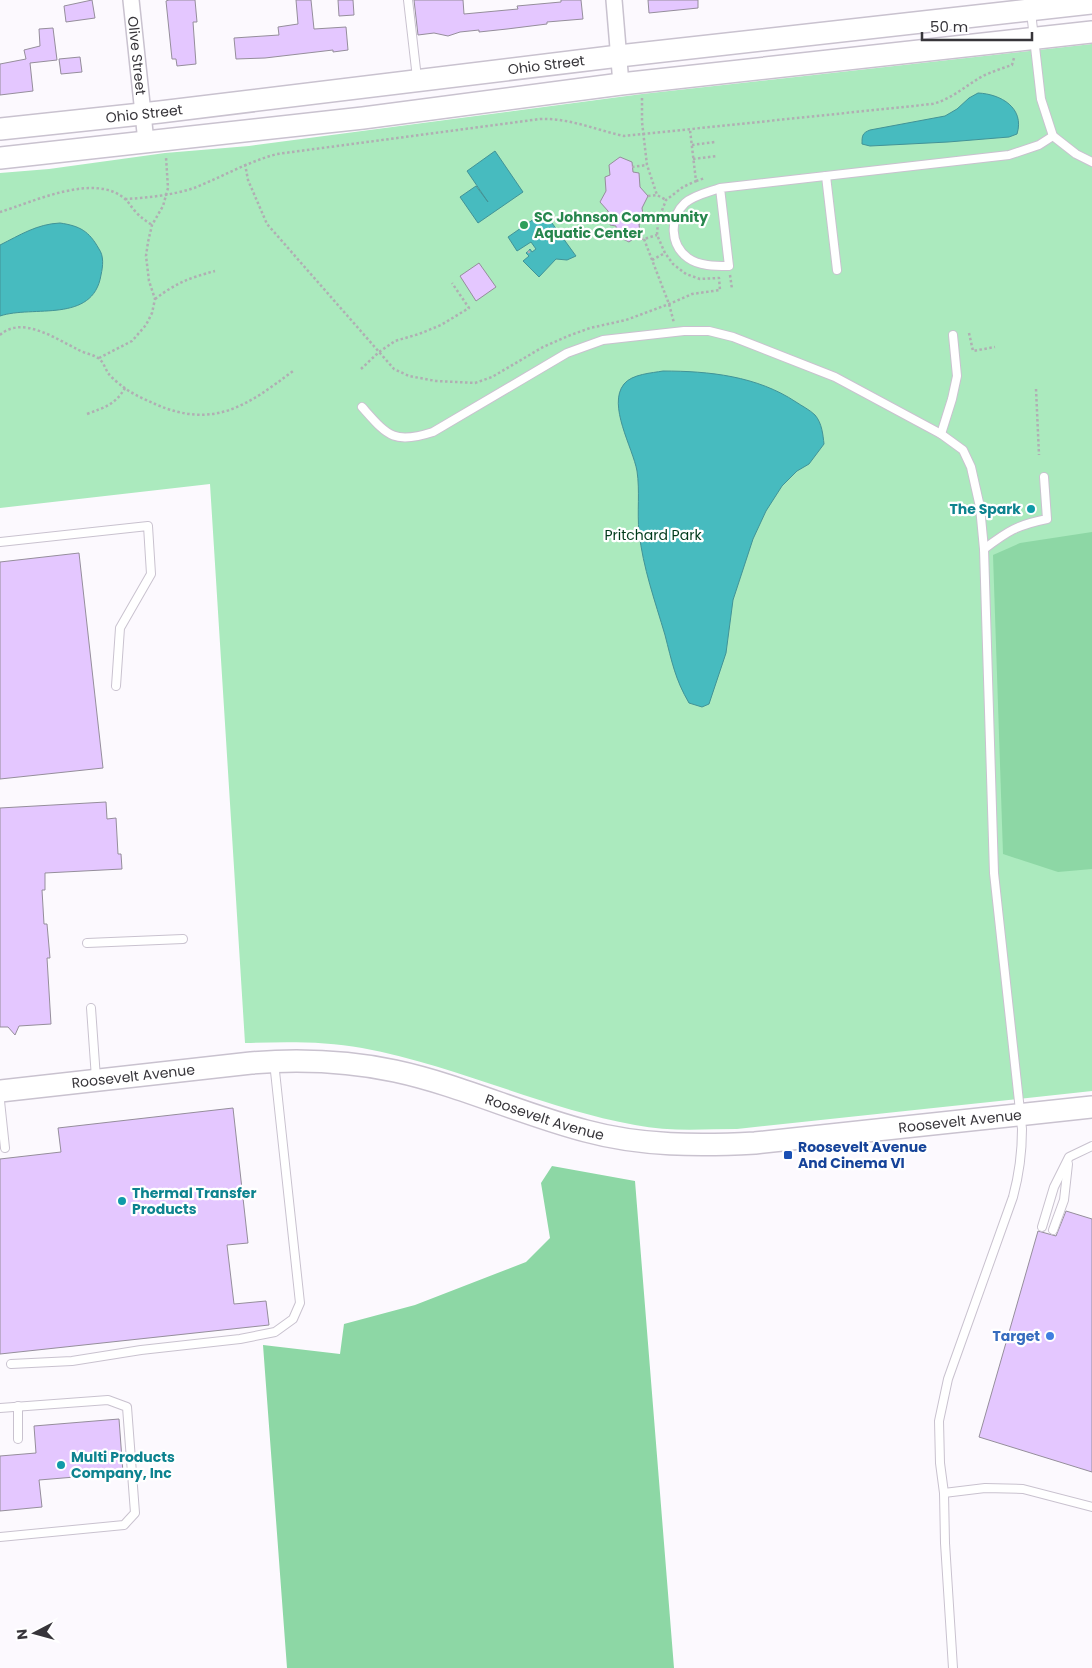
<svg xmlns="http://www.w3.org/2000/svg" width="1092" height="1668" viewBox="0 0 1092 1668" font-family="Poppins,sans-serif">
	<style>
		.green { fill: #abeabe }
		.forest { fill: #8dd7a5 }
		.water { fill: #47bbbf; stroke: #429397 }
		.building { fill: #e4c7ff; stroke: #958e9b }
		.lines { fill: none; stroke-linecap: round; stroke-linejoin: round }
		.lane-casing { stroke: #c9c2cf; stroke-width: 10 }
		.street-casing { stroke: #c9c2cf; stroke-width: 18 }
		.secondary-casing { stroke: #c9c2cf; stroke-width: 24 }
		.path { stroke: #b0aeb3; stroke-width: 2.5; stroke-dasharray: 2.5 2.5; stroke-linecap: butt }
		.lane { stroke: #fff; stroke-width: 8 }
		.street { stroke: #fff; stroke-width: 15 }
		.secondary { stroke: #fff; stroke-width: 21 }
		.leisure-dot { fill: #2e9e5b; stroke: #fff; stroke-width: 2 }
		.culture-dot { fill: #0f9aa8; stroke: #fff; stroke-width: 2 }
		.transit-dot { fill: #1a4fb4; stroke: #fff; stroke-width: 2 }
		.shop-dot { fill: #3f7fe0; stroke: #fff; stroke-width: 2 }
		.labels { text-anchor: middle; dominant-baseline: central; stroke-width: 4.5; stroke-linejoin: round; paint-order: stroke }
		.street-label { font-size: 14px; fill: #37353a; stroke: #fff }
		.leisure-label { font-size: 14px; font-weight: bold; fill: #27864d; stroke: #fff; text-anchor: start }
		.culture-label { font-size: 14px; font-weight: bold; fill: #0d838f; stroke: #fff; text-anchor: start }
		.park-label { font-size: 14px; fill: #003a1b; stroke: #fff }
		.transit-label { font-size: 14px; font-weight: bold; fill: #164399; stroke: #fff; text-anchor: start }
		.shop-label { font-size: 14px; font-weight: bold; fill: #366cbe; stroke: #fff; text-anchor: end }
	</style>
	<rect width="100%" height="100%" fill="#fcf9fe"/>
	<path class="green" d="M 1092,44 L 1092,1091 L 737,1129 C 703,1129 669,1132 635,1125 C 542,1108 455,1065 362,1048 C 324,1041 284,1042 245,1043 L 210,484 L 0,508 L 0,173 L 49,169 L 165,153 L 249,146 L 642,94 Z"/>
	<g class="forest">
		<path d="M 1092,532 L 1092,869 L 1058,872 L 1003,854 L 993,555 L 1020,543 Z"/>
		<path d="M 552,1166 L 635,1181 L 674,1668 L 287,1668 L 263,1345 L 340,1354 L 344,1324 L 415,1305 L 526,1262 L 550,1238 L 541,1183 Z"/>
	</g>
	<g class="water">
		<path d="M 978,93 C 1001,94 1025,108 1017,134 L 1009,137 L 948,142 L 870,146 L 862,144 C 862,136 862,133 870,130 L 945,116 L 957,109 L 969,98 Z"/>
		<path d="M 495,151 L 523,192 L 478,223 L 460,197 L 476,186 L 488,202 L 467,171 Z"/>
		<path d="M 544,212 L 576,256 L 567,260 L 556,259 L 539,277 L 523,261 L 529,256 L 526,253 L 530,249 L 532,252 L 536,249 L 531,242 L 517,251 L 508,237 Z"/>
		<path d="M 60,223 C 80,226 89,231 99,249 C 104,256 103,266 101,275 C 93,324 33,305 0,316 L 0,245 C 20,235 37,224 60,223 Z"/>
		<path d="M 663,371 C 709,371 757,376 796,402 C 802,406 810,410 815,415 C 822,423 823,435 824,444 L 809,464 L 797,471 L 782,486 L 766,511 L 753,539 L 733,600 L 726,653 L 709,704 L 702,707 L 689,703 C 675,679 672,662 665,635 C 655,601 643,568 639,532 C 637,512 640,491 637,471 C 633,448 607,405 624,384 C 632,374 652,373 663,371 Z"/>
	</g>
	<g class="building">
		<path d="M 92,0 L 95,18 L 66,22 L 64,6 Z"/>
		<path d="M 169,0 L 195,0 L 197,22 L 193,22 L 196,64 L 177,66 L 176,59 L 172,59 L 166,1 Z"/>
		<path d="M 296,0 L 311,0 L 314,29 L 346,27 L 348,50 L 333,52 L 333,50 L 265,58 L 236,59 L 234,38 L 279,35 L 278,27 L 298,24 Z"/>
		<path d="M 338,0 L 353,0 L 354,15 L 339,16 Z"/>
		<path d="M 414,0 L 463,0 L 464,14 L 518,9 L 517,6 L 561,2 L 561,0 L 581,0 L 583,19 L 547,22 L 547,24 L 507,29 L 479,32 L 479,30 L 460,32 L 448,36 L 434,33 L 418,35 Z"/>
		<path d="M 648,0 L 698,0 L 698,8 L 649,13 Z"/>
		<path d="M 53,28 L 57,60 L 30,63 L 33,91 L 0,95 L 0,64 L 26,59 L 24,50 L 40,46 L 39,29 Z"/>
		<path d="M 80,57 L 82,72 L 61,74 L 59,59 Z"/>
		<path d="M 620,157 L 632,162 L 633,172 L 639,173 L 640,187 L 648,196 L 642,208 L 644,222 L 639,224 L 640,234 L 629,242 L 617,236 L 616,226 L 610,225 L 608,211 L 600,202 L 606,191 L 605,177 L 610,175 L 609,165 Z"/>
		<path d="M 479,263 L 496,287 L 476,301 L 460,276 Z"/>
		<path d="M 79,553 L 103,768 L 0,779 L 0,562 Z"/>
		<path d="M 106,802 L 107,819 L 116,818 L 118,854 L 121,854 L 122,869 L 45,873 L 45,890 L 42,890 L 44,924 L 47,924 L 50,958 L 47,958 L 51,1024 L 19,1026 L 15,1035 L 8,1027 L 0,1027 L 0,808 Z"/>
		<path d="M 233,1108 L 248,1243 L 227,1245 L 234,1304 L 266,1301 L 269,1325 L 0,1354 L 0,1159 L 61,1152 L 58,1128 Z"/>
		<path d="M 1066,1211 L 1092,1219 L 1092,1472 L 979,1437 L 1038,1231 L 1056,1236 Z"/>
		<path d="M 119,1419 L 123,1473 L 39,1480 L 42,1507 L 0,1511 L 0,1456 L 36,1453 L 34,1426 Z"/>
	</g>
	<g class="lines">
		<defs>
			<g id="lane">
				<path d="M 408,0 L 417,78"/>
				<path d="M 1031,12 L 1041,99 L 1053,136 L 1076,154 L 1092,162"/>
				<path d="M 826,176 L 837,270"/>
				<path d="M 720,188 L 729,266 C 715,266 699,266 688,258 C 670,245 669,218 685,203 C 694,195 709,192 720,188 L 1009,155 L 1039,145 L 1053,136"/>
				<path d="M 362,407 C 387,435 393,445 433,432 L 567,353 L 603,340 L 684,331 L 709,331 L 733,337 L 835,377 L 941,434 L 963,450 L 971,467 L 980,507 L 984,549"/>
				<path d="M 941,434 L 952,399 L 957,376 L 953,335"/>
				<path d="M 0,542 L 148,526 L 151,574 L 120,628 L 116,686"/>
				<path d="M 87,943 L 183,939"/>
				<path d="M 91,1008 L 96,1078"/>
				<path d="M 0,1101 L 5,1148"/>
				<path d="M 1042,1227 L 1054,1187 L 1069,1157 L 1092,1146"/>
				<path d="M 1053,1230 L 1064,1200 L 1068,1164"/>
				<path d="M 11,1364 L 72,1361 L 141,1350 L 240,1339 L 275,1332 L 293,1319 L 300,1303 L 274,1062"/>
				<path d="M 0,1408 L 108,1400 L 127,1407 L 135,1513 L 124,1525 L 0,1537"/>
				<path d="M 18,1439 L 18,1406"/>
				<path d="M 944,1493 L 985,1488 L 1023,1489 L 1092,1507"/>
				<path d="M 953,1668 L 945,1543 L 944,1493 L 940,1463 L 939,1421 L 948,1379 L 1013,1197 C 1019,1175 1022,1152 1022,1129 L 994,873 L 984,549 C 1008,531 1017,525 1047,519 L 1044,477"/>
			</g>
			<g id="street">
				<path id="s1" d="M 131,0 L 146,142"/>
				<path d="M 614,0 L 621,84"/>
			</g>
			<g id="secondary">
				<path id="s2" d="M 0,129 L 160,112 L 619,56 L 1092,3"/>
				<path d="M 0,158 L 363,118 L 621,84 L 1092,32"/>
				<path id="s3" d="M 0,1091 L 251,1063 C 300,1059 347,1061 395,1071 C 460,1085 521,1114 586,1131 C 641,1146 699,1146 755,1143 L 1092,1107"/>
			</g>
		</defs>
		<use href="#lane" class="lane-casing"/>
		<use href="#street" class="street-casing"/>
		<use href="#secondary" class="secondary-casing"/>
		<g class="path">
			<path d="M 642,98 L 642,122 L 647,165 L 657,195 L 666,200"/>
			<path d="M 692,145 L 715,142"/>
			<path d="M 693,159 L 717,156"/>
			<path d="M 245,164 L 248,180 L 267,224 L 394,369 L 409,376 L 436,381 L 475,383 L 492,377 L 543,347 L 568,336 L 590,328 L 626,320 L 669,304 L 692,294 L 720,290 L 719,278 L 700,279 L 686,274 L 673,264 L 665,253 L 657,235 L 658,221 L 666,200 L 683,187 L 696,181 L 690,130"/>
			<path d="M 632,167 L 647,165"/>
			<path d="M 696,181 L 705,178"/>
			<path d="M 648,196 L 657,195"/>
			<path d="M 125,199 C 147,198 173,195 194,188 C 222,177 247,162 277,154 L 540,119 C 570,118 596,130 624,136 L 932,104 C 953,99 967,84 985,75 C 994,71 1003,68 1012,65 L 1014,58"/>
			<path d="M 0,212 C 33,202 95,172 125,199 C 129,202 131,207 135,211 C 140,217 146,221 152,225"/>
			<path d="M 636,237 L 644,239 L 657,235"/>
			<path d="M 644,239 L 669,304 L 674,323"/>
			<path d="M 528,251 L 531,254"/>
			<path d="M 652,260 L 665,253"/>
			<path d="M 730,275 L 732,289"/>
			<path d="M 155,299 C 176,283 189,278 215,271"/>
			<path d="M 969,333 L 973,351 L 995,347"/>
			<path d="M 0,335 C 22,315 56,339 77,349 C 83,353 92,354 98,358 C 103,361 105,368 108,373 C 112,378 118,383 122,386 C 132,394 144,399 155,404 C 214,430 248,405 293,371"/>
			<path d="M 99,358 L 132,341 L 146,325 L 152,313 L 155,299 L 149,281 L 146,256 L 148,242 L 152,225 L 163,206 L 168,188 L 166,157"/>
			<path d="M 361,369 L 379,352 L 395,341 L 419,334 L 441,325 L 469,308 L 452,283"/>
			<path d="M 1036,389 L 1039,455"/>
			<path d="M 87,414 C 105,407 115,405 125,388"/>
		</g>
		<use href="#lane" class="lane"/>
		<use href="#street" class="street"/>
		<use href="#secondary" class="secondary"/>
	</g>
	<circle class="leisure-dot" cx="524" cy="225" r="5"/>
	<g class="culture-dot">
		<circle cx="1031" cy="509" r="5"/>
		<circle cx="122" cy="1201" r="5"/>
		<circle cx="61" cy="1465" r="5"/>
	</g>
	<rect class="transit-dot" x="783" y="1150" width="10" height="10" rx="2.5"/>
	<circle class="shop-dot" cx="1050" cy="1336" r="5"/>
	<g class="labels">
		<g class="street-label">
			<text stroke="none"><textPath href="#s1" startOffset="56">Olive Street</textPath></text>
			<text stroke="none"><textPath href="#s2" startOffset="550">Ohio Street</textPath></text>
			<text stroke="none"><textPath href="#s2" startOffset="145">Ohio Street</textPath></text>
			<text stroke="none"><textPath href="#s3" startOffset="134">Roosevelt Avenue</textPath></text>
			<text stroke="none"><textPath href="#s3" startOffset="554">Roosevelt Avenue</textPath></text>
			<text stroke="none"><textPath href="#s3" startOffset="974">Roosevelt Avenue</textPath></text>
		</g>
		<g class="leisure-label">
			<text x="534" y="217">SC Johnson Community<tspan x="534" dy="16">Aquatic Center</tspan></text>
		</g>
		<g class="culture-label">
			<text x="1021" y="509" text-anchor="end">The Spark</text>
			<text x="132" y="1193">Thermal Transfer<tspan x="132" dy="16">Products</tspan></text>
			<text x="71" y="1457">Multi Products<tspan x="71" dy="16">Company, Inc</tspan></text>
		</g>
		<g class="park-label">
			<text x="653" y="535">Pritchard Park</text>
		</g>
		<g class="transit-label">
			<text x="798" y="1147">Roosevelt Avenue<tspan x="798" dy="16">And Cinema VI</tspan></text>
		</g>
		<g class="shop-label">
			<text x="1040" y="1336">Target</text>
		</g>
	</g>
	<g transform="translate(35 1633) rotate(264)" stroke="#ffffff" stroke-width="4" paint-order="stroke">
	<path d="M0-4L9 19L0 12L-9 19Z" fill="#37353a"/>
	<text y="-8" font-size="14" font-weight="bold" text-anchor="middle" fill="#37353a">N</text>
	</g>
	<path d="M922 32v8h110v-8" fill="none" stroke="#37353a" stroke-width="2.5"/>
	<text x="930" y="32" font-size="15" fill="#37353a" stroke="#ffffff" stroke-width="4" paint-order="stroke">50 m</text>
</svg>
